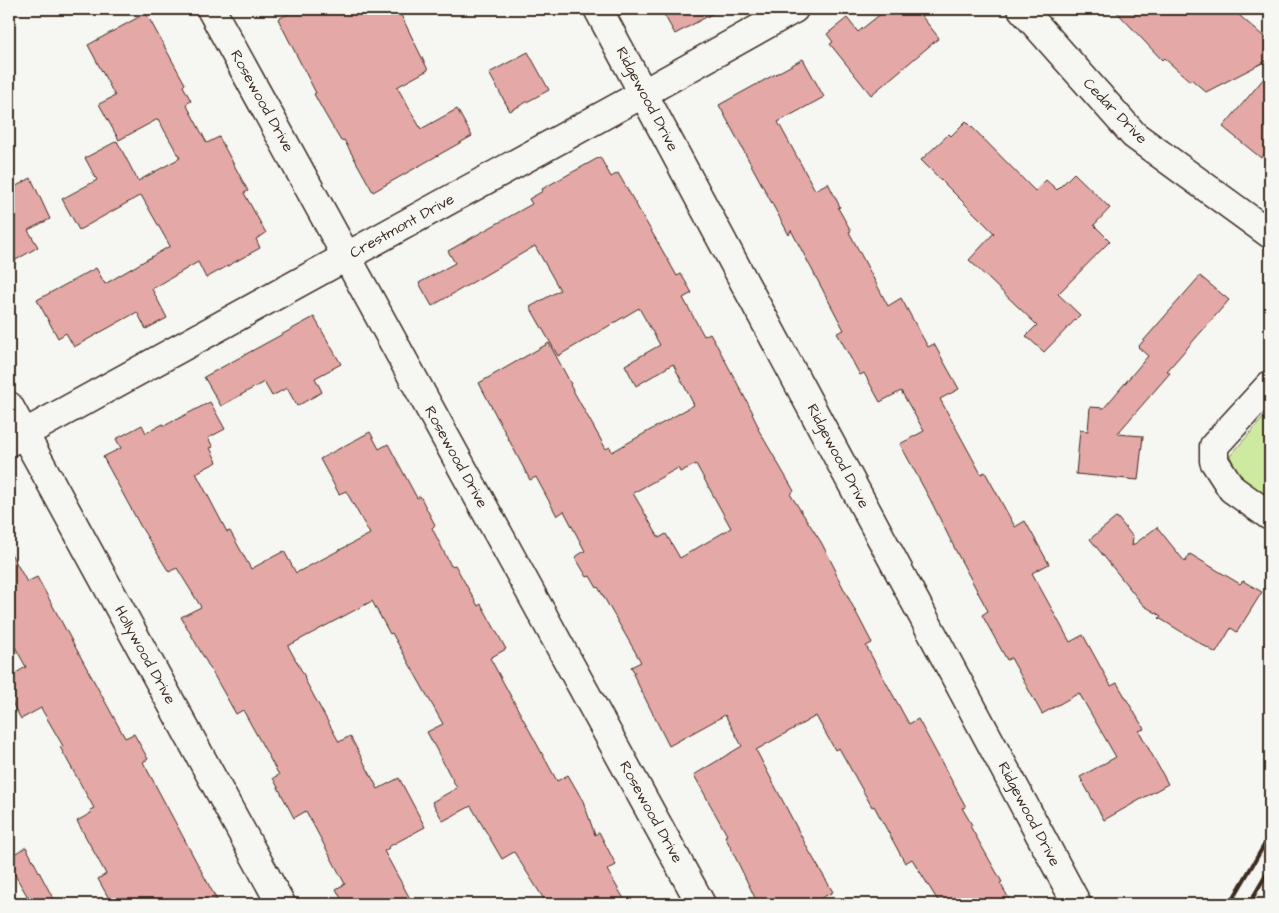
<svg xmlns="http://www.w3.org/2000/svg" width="1279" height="913" viewBox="0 0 1279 913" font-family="'Architects Daughter',sans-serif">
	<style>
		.green { fill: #ceeaa1; stroke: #848a60 }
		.building { fill: #e4a9a7; stroke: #3b2a1e; fill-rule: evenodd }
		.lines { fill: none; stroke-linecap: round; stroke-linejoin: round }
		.minor-casing { stroke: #3b2a1e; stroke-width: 31 }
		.minor { stroke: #f6f6f2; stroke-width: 28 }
		.rail { stroke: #3b2a1e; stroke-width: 4 }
		.labels { text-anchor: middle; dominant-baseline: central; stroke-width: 5; stroke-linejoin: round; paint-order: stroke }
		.street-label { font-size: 15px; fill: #3b2a1e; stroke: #f6f6f2 }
	</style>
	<rect width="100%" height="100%" fill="#f6f6f2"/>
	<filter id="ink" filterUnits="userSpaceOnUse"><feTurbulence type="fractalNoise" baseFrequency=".02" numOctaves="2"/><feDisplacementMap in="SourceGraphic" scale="10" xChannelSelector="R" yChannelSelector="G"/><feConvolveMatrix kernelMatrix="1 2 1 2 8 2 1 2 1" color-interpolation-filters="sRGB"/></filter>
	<g filter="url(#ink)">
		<path class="green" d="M 1270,410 L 1270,499 L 1262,495 L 1239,477 L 1230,456 Z"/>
		<g class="building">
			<path d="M 298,9 L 398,9 L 428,70 L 397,87 L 421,129 L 457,109 L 472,136 L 373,192 L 344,140 L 341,141 L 325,114 L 314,94 L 316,93 L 278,19 Z"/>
			<path d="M 661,9 L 721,9 L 675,34 Z"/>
			<path d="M 887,9 L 916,9 L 939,38 L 871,95 L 830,44 L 833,42 L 827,34 L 847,18 L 858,32 Z"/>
			<path d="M 1114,9 L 1232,9 L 1270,42 L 1270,59 L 1206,92 L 1191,79 L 1190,81 L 1164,58 L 1162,60 Z"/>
			<path d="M 146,13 L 185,84 L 183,86 L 191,101 L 186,104 L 207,143 L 219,137 L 248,191 L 244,193 L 266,233 L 256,239 L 260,248 L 206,278 L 198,262 L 152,289 L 167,318 L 146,329 L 137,312 L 74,347 L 66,333 L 58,338 L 37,300 L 96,268 L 105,284 L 170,246 L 141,195 L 79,230 L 62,199 L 97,180 L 85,158 L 117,141 L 138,181 L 180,158 L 158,119 L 119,140 L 99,104 L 115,96 L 88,45 Z"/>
			<path d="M 528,52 L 549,90 L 510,111 L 489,73 Z"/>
			<path d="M 803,59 L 824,97 L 778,122 L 815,190 L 828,183 L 840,207 L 838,208 L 851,231 L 849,232 L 888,306 L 901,298 L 928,347 L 934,344 L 959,389 L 940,399 L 981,474 L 985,472 L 1015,527 L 1025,521 L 1049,564 L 1032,573 L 1070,642 L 1083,635 L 1111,686 L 1117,683 L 1144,729 L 1139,731 L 1168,784 L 1104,820 L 1080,777 L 1116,757 L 1079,693 L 1042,714 L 1011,658 L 1007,660 L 982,615 L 988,611 L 958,555 L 931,501 L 900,444 L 924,431 L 901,391 L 880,402 L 864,373 L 860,375 L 837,333 L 844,330 L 791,230 L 789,235 L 719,105 Z"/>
			<path d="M 1270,71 L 1270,147 L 1261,158 L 1223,127 Z"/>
			<path d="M 966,121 L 1035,191 L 1046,180 L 1057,190 L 1074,173 L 1110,208 L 1094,225 L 1110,241 L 1058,294 L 1080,315 L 1044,352 L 1026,336 L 1037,325 L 969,260 L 994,233 L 921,160 L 949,134 L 951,136 Z"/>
			<path d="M 600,157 L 611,177 L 618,173 L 677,276 L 681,274 L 692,293 L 683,298 L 704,336 L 710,333 L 720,351 L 753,413 L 752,414 L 759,428 L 758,429 L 794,491 L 790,494 L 821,542 L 836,571 L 835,572 L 872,643 L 866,646 L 909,724 L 918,719 L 966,807 L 962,808 L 972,825 L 970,826 L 1002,882 L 1000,883 L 1012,904 L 940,904 L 912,859 L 905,863 L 874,806 L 872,807 L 839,748 L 835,750 L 816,716 L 756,750 L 809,851 L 833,892 L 810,904 L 758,904 L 725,836 L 727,835 L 694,775 L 742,746 L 725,715 L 669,746 L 633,674 L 635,673 L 631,667 L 641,662 L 598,587 L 597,588 L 590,576 L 587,577 L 575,557 L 585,551 L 564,511 L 557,516 L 536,477 L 530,480 L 479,383 L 549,343 L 571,384 L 570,385 L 606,449 L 610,447 L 612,452 L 694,405 L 673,364 L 636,386 L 625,365 L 660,345 L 639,308 L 558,356 L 530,307 L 560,290 L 535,246 L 432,306 L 419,283 L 455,263 L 448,251 L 532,204 L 529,199 L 543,191 L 542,189 ZM 696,464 L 731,528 L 680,558 L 666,534 L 659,538 L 633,493 L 678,468 L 680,472 Z"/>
			<path d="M 31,178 L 50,219 L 28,230 L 38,247 L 9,264 L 9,190 Z"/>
			<path d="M 1200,276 L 1229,300 L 1167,371 L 1170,373 L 1117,434 L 1143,436 L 1138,480 L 1076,474 L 1080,430 L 1088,431 L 1090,407 L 1104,408 L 1148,356 L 1138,347 Z"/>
			<path d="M 314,317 L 341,364 L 315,378 L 322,392 L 297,406 L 287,388 L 272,396 L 264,382 L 221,406 L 204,377 Z"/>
			<path d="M 210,402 L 225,429 L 208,438 L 213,447 L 210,448 L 217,462 L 196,473 L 227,532 L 230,531 L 251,569 L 284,551 L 296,573 L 370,534 L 346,491 L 339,494 L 320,459 L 370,432 L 379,449 L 388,444 L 417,498 L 420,496 L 435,525 L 432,528 L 451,566 L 455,565 L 478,606 L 481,604 L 506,649 L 490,658 L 557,781 L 568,775 L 583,801 L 595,835 L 599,832 L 616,865 L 607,870 L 627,904 L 547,904 L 514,852 L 502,859 L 471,806 L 443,821 L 432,802 L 457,788 L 427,732 L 443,724 L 392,633 L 390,634 L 372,601 L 288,646 L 305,677 L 304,678 L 339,742 L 350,736 L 378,789 L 399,778 L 425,827 L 388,847 L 389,848 L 384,851 L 413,904 L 344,904 L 336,889 L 345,884 L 306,811 L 294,818 L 273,778 L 279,775 L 243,710 L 236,714 L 181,617 L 201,607 L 177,568 L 169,572 L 141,527 L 103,457 L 121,448 L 116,439 L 142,425 L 146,433 L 163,424 L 164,426 Z"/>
			<path d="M 1117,517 L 1133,537 L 1132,546 L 1157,527 L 1185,562 L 1190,554 L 1240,584 L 1243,581 L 1262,592 L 1237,632 L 1231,628 L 1216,653 L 1159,618 L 1161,616 L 1143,605 L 1090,539 Z"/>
			<path d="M 9,550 L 27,582 L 37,577 L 125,738 L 134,734 L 148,759 L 143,762 L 219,904 L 112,904 L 98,879 L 106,874 L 77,821 L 91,813 L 90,810 L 94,808 L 60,747 L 63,746 L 41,708 L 21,719 L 9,697 L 9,677 L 26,667 L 9,636 Z"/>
			<path d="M 26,847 L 56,904 L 32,904 L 9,865 L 9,857 Z"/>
		</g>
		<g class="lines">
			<defs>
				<g id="minor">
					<path d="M 211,9 L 701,904"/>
					<path d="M 598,9 L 1077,904"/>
					<path d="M 1022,9 L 1134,135 L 1270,234"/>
					<path d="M 1270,385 L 1214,446 L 1214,461 L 1232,489 L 1270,516"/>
					<path d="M 9,406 L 281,904"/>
					<path d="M 9,442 L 644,93 L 794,9"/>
				</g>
			</defs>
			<use href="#minor" class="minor-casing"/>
			<use href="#minor" class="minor"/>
			<g class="rail">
				<path d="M 1230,904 L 1270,835"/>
				<path d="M 1249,904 L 1270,868"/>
			</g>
		</g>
	</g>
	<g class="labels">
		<g class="street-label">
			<text transform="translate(647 99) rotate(62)">Ridgewood Drive</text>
			<text transform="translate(262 101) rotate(61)">Rosewood Drive</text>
			<text transform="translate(1115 111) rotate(46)">Cedar Drive</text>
			<text transform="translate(402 226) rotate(-29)">Crestmont Drive</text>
			<text transform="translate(838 456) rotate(62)">Ridgewood Drive</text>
			<text transform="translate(456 457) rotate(61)">Rosewood Drive</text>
			<text transform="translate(145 655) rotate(61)">Hollywood Drive</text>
			<text transform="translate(651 812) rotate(61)">Rosewood Drive</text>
			<text transform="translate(1029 814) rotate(62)">Ridgewood Drive</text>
		</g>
	</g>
	<rect width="1279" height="913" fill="none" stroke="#f6f6f2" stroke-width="30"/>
	<rect x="15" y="15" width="1249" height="883" fill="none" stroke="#3b2a1e" stroke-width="2" filter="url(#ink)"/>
</svg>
